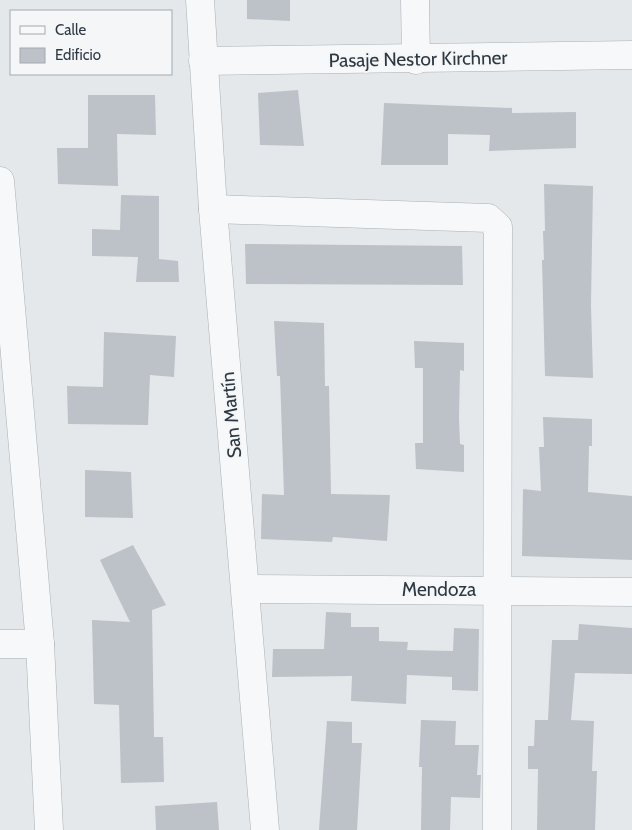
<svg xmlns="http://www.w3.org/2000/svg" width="632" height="830" viewBox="0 0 632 830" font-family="Cabin,sans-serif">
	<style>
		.building { fill: #bcc2c7 }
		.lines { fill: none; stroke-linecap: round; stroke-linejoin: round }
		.minor-casing { stroke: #a9b0b5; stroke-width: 29 }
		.minor { stroke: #f7f8f9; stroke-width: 28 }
		.labels { text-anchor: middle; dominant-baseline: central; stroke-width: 4; stroke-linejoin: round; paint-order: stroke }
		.street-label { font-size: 19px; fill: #2d3842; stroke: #f4f6f8 }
	</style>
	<rect width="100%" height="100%" fill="#e4e8eb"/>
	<g class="building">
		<path d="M 247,0 L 290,0 L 290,21 L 247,19 Z"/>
		<path d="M 298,90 L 304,146 L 260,145 L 258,93 Z"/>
		<path d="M 88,95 L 155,95 L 156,135 L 117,134 L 118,186 L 58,184 L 57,148 L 88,148 Z"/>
		<path d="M 384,103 L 512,108 L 512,113 L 576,112 L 576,148 L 489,151 L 490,135 L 448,134 L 448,165 L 381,165 Z"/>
		<path d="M 544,184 L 593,186 L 591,305 L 593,378 L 545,376 L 542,260 L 544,260 L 543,231 L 545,231 Z"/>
		<path d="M 121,195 L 159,196 L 159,259 L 178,261 L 179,282 L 136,282 L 138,257 L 92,256 L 92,229 L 120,230 Z"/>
		<path d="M 245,244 L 462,246 L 463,285 L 246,284 Z"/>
		<path d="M 274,321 L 324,323 L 325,386 L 329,386 L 331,494 L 390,495 L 387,541 L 333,537 L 332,542 L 261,539 L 262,494 L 284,495 L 280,376 L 277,376 Z"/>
		<path d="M 104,332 L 176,336 L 174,377 L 150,375 L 148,425 L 68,424 L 67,386 L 103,387 Z"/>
		<path d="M 414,341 L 464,343 L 464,371 L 460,370 L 459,418 L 460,444 L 464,445 L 464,472 L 416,469 L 415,443 L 423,443 L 423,368 L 415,368 Z"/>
		<path d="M 543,417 L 592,419 L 592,446 L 589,446 L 588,492 L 632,496 L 632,560 L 522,556 L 523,489 L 541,491 L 539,447 L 544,447 Z"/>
		<path d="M 85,470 L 131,472 L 133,518 L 85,517 Z"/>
		<path d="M 133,545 L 166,605 L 152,610 L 154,737 L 163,737 L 164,782 L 121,783 L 119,705 L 94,704 L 92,620 L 130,622 L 100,560 Z"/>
		<path d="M 326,612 L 351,613 L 351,627 L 379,627 L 379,641 L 408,642 L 407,650 L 453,651 L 454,628 L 479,629 L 478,691 L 452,690 L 452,677 L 407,675 L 406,704 L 351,701 L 352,676 L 272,677 L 273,649 L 324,649 Z"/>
		<path d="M 579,624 L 632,628 L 632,674 L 575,673 L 571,720 L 594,721 L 592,771 L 597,771 L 595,830 L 537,830 L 538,769 L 528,769 L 528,746 L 534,746 L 535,720 L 548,720 L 552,640 L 578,640 Z"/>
		<path d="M 421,720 L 456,721 L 455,745 L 479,745 L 477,775 L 481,775 L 480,798 L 451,797 L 450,830 L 421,830 L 422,767 L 419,767 Z"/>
		<path d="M 327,721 L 352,722 L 352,743 L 362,743 L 357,830 L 319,830 Z"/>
		<path d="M 217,802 L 219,830 L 156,830 L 155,806 Z"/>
	</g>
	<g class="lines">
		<defs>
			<g id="minor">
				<path d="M 200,0 L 213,209 L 265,830"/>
				<path d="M 415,0 L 416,60"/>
				<path d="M 203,61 L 632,55"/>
				<path d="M 0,181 L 40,644 L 49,830"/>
				<path d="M 213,209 L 488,218 L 498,227 L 497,830"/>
				<path d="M 246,589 L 632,592"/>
				<path d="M 0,644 L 40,644"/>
			</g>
		</defs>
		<use href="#minor" class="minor-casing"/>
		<use href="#minor" class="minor"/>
	</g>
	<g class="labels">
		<g class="street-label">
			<text transform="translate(418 59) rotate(-1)">Pasaje Nestor Kirchner</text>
			<text transform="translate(231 415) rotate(-95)">San Martín</text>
			<text x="439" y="589">Mendoza</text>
		</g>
	</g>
	<rect x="10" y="10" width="162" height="65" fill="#f4f6f8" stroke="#a4aaaf"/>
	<rect x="20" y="26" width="25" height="8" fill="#f7f8f9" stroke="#a4aaaf"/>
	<text x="55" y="35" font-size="15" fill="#2d3842">Calle</text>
	<rect x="20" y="48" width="25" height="15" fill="#bcc2c7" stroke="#a4aaaf"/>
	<text x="55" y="60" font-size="15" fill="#2d3842">Edificio</text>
</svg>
